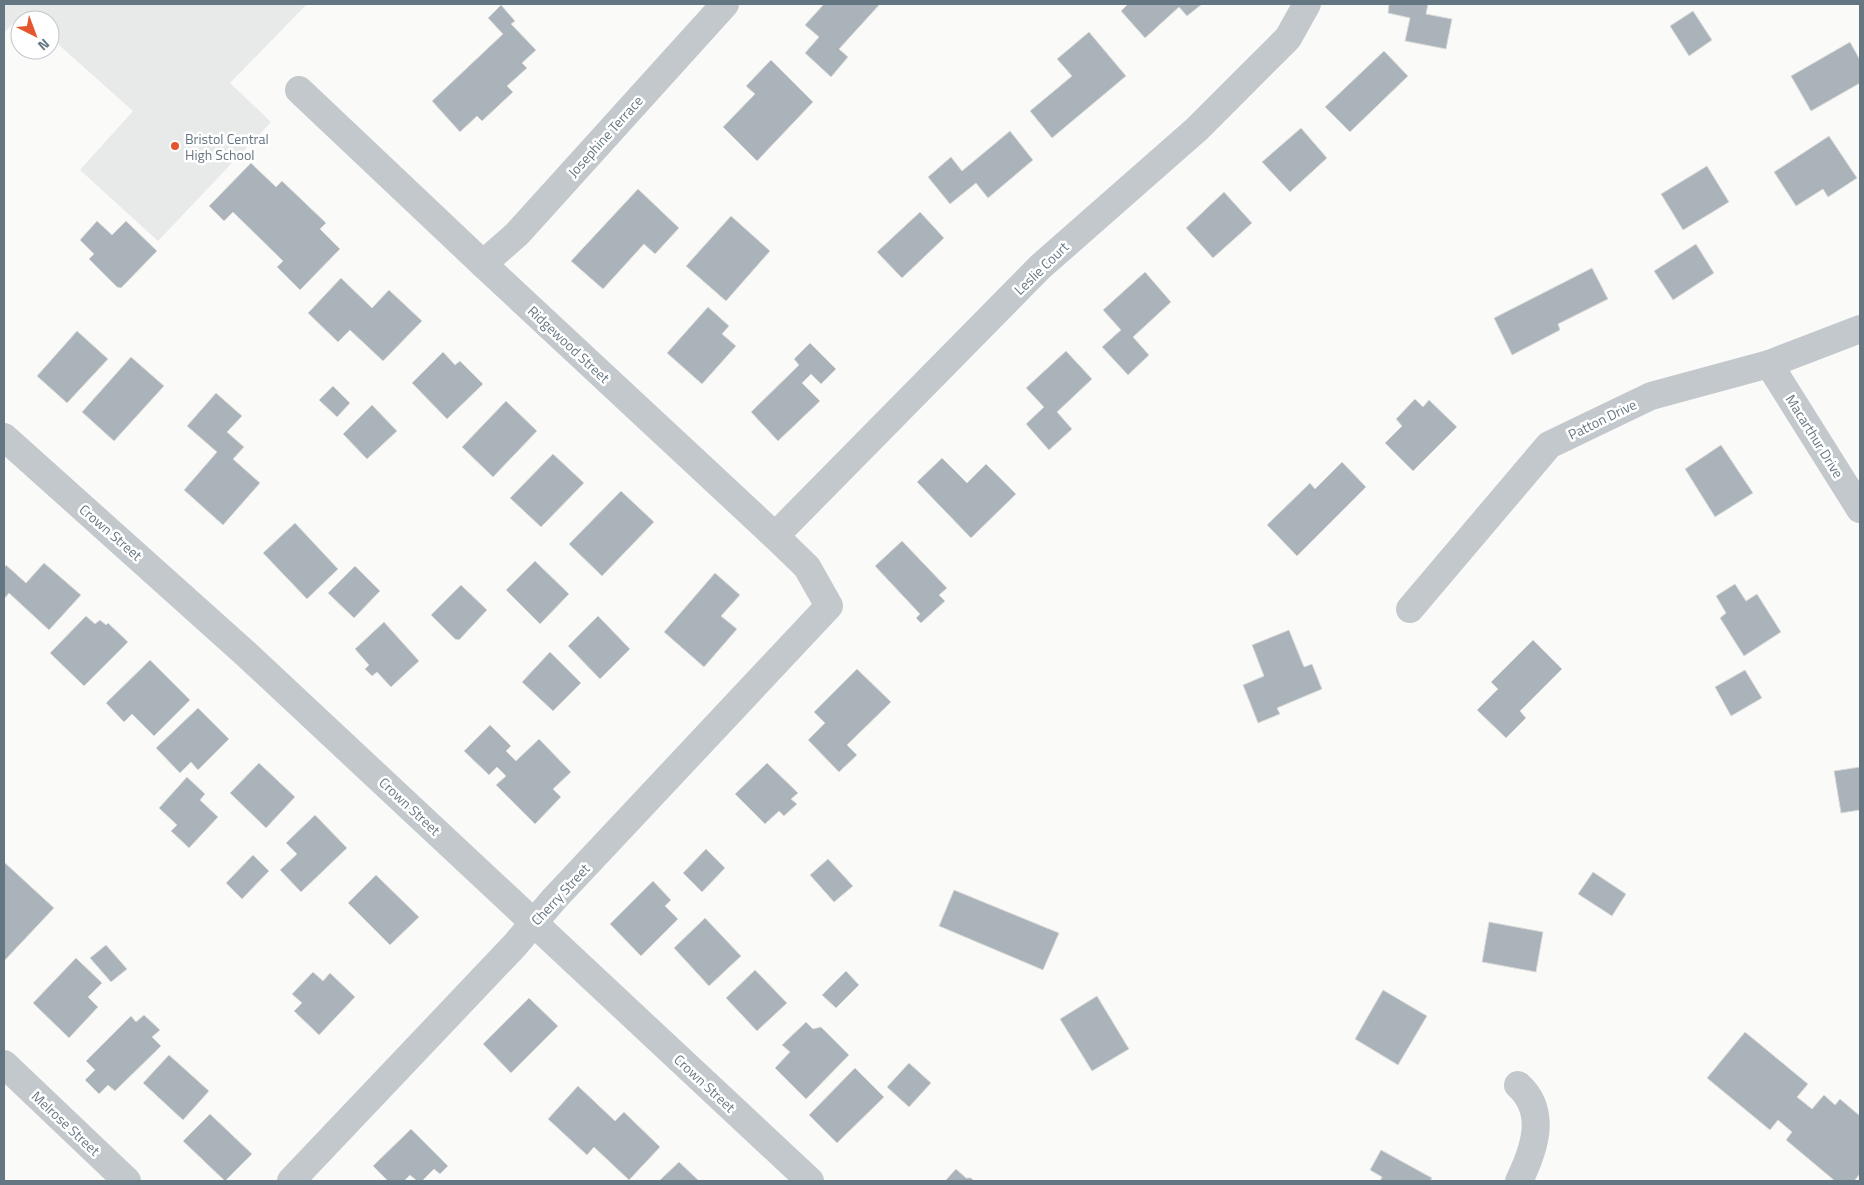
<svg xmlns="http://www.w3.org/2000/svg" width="1864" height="1185" viewBox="0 0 1864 1185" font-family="'Titillium Web',sans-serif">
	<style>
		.built { fill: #e8e9e9 }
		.building { fill: #aab3b9; stroke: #dcdcda }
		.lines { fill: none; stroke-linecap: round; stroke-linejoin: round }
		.minor { stroke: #c3c8cc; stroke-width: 28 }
		.poi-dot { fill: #e4572e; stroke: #fff; stroke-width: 2 }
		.labels { text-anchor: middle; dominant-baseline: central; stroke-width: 5; stroke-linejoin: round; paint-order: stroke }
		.street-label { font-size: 14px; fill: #657683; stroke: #fff }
		.poi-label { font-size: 14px; fill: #657683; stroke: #fff; text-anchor: start }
	</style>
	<rect width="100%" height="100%" fill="#fafaf8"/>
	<path class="built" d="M 4,4 L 307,4 L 230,83 L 271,122 L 158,241 L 80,170 L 133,111 L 50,37 L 50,20 L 31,20 L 23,13 L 4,33 Z"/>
	<g class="building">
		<path d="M 824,4 L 880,4 L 839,49 L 848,57 L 831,77 L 805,53 L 819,37 L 805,25 Z"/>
		<path d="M 1128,4 L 1202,4 L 1187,16 L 1179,7 L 1145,38 L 1121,11 Z"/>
		<path d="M 1389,4 L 1428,4 L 1426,14 L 1452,19 L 1446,49 L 1405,41 L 1410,18 L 1388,13 Z"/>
		<path d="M 501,5 L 515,21 L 511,24 L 536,50 L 522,63 L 527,68 L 507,86 L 513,92 L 482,121 L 477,116 L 460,132 L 432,101 L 503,34 L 488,18 Z"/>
		<path d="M 1693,11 L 1712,40 L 1689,56 L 1670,26 Z"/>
		<path d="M 1089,32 L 1126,76 L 1052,138 L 1030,111 L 1072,76 L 1057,59 Z"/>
		<path d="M 1850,42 L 1860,60 L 1860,83 L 1811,111 L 1791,76 Z"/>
		<path d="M 1384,51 L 1408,76 L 1350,132 L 1325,107 Z"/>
		<path d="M 771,60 L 813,102 L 757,161 L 723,127 L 755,94 L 746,86 Z"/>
		<path d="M 1301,128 L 1327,158 L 1290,192 L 1262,162 Z"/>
		<path d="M 1010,131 L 1033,160 L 988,198 L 976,183 L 950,204 L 928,177 L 951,157 L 962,171 Z"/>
		<path d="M 1829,136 L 1857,178 L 1828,197 L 1823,189 L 1796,206 L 1774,172 Z"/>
		<path d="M 251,163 L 276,187 L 282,181 L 326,223 L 320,229 L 340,249 L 300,290 L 277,267 L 283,261 L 233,212 L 224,221 L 209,206 Z"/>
		<path d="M 1707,166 L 1729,202 L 1683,230 L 1661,194 Z"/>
		<path d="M 638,189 L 679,228 L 655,254 L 644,244 L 603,289 L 571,261 Z"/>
		<path d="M 1224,192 L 1252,223 L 1213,258 L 1186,228 Z"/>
		<path d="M 920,212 L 944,238 L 902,278 L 877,252 Z"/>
		<path d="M 731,216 L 770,251 L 726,301 L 686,266 Z"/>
		<path d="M 97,221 L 112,235 L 126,221 L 157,251 L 121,288 L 117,287 L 89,259 L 94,254 L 80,240 Z"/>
		<path d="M 1696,244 L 1714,273 L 1673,300 L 1654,271 Z"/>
		<path d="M 1592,268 L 1608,299 L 1558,324 L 1560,330 L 1512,355 L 1494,318 Z"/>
		<path d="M 1145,272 L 1171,302 L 1133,337 L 1149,355 L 1128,375 L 1102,347 L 1121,330 L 1103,310 Z"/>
		<path d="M 341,278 L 372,308 L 389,290 L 422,321 L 383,361 L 350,330 L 338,342 L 308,313 Z"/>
		<path d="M 708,307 L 729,326 L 722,334 L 736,346 L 702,384 L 667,353 Z"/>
		<path d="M 77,331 L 108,359 L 67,403 L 37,376 Z"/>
		<path d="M 810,343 L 836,369 L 821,384 L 811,374 L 802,383 L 820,401 L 778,441 L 751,412 L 799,365 L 794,359 Z"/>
		<path d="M 1066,351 L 1092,379 L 1057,412 L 1072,429 L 1049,450 L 1026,424 L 1044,407 L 1026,388 Z"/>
		<path d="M 443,352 L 455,365 L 460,361 L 483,384 L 447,419 L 412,383 Z"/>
		<path d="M 131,357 L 164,386 L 114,441 L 82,412 Z"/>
		<path d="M 333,386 L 350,403 L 337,417 L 319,400 Z"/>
		<path d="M 216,393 L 242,416 L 227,432 L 244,447 L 233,459 L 260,483 L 223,525 L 184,490 L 217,452 L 187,426 Z"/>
		<path d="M 1415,399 L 1423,407 L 1429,400 L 1457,427 L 1413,471 L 1385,443 L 1402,426 L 1396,419 Z"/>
		<path d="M 506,401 L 537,431 L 493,477 L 462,447 Z"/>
		<path d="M 372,405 L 397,431 L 367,459 L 343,434 Z"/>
		<path d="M 1721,445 L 1753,493 L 1715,517 L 1685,469 Z"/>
		<path d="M 553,454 L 584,483 L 541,527 L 510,498 Z"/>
		<path d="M 942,458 L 967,483 L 986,464 L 1016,494 L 971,538 L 917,482 Z"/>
		<path d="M 1342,462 L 1366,487 L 1297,556 L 1267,525 L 1310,483 L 1315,489 Z"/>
		<path d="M 621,491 L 654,522 L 602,576 L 569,544 Z"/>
		<path d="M 295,523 L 338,569 L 307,599 L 263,553 Z"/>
		<path d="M 902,541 L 947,588 L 939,595 L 945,601 L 921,623 L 916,618 L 920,614 L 875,566 Z"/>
		<path d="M 535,561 L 569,594 L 540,624 L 506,590 Z"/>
		<path d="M 44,563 L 81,595 L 49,630 L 9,593 L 4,599 L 4,568 L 6,565 L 26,583 Z"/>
		<path d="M 355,566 L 380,591 L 354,618 L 328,593 Z"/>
		<path d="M 715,573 L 740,595 L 721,616 L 737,629 L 704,667 L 664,632 Z"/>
		<path d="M 1735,584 L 1746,601 L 1757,594 L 1781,632 L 1744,656 L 1720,618 L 1726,613 L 1716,596 Z"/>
		<path d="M 461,585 L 487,610 L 459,640 L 455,639 L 431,615 Z"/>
		<path d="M 86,616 L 95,624 L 100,620 L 106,625 L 108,623 L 128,642 L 84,686 L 50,653 Z"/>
		<path d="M 598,616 L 630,649 L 600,679 L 568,646 Z"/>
		<path d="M 384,622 L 419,661 L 391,687 L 377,672 L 372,676 L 365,669 L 369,665 L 355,649 Z"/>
		<path d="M 1289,630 L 1304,667 L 1312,664 L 1322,689 L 1277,708 L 1280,714 L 1258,723 L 1243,685 L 1264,676 L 1252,645 Z"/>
		<path d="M 1533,640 L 1562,669 L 1520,711 L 1526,718 L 1506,738 L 1477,710 L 1498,689 L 1491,682 Z"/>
		<path d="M 550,652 L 581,683 L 553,711 L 522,682 Z"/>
		<path d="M 150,660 L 190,700 L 154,736 L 132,714 L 124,722 L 106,703 Z"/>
		<path d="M 857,669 L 891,702 L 847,745 L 857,755 L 839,772 L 808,740 L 825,723 L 814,712 Z"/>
		<path d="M 1745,670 L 1762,698 L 1731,716 L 1715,687 Z"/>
		<path d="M 198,708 L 229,739 L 198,770 L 191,762 L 180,773 L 156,748 Z"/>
		<path d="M 490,725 L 511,746 L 506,751 L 516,761 L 539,739 L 571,772 L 553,789 L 561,797 L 535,824 L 496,785 L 506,776 L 497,767 L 489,775 L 464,751 Z"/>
		<path d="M 259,763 L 295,797 L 266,828 L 230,793 Z"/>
		<path d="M 767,763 L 798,793 L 791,799 L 797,804 L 784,816 L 779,811 L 765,824 L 735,794 Z"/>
		<path d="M 1860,767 L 1860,810 L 1841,813 L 1834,771 Z"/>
		<path d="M 187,777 L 205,794 L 200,800 L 218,817 L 189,848 L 171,831 L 177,825 L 159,808 Z"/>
		<path d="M 315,815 L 347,848 L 301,892 L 280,870 L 297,854 L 286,843 Z"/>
		<path d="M 706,849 L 725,868 L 702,892 L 683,873 Z"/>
		<path d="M 253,855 L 269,871 L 242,899 L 226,883 Z"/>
		<path d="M 828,859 L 853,886 L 834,902 L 810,875 Z"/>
		<path d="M 4,862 L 54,908 L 4,961 Z"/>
		<path d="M 1593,872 L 1626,894 L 1612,916 L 1578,894 Z"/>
		<path d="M 376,875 L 419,917 L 390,945 L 348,903 Z"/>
		<path d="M 653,881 L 671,900 L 665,906 L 678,919 L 641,956 L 610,924 Z"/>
		<path d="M 954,890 L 1059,933 L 1043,970 L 939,926 Z"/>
		<path d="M 705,918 L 741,956 L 709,986 L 674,948 Z"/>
		<path d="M 1489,922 L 1543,932 L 1536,972 L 1482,962 Z"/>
		<path d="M 106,945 L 127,969 L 111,982 L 90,958 Z"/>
		<path d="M 76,958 L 102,983 L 88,997 L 98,1007 L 69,1038 L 33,1003 Z"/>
		<path d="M 755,970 L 787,1003 L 757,1031 L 726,998 Z"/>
		<path d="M 846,971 L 859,985 L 836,1008 L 822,995 Z"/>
		<path d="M 313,972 L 323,981 L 330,973 L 355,997 L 319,1035 L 294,1011 L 302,1003 L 292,994 Z"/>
		<path d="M 1383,990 L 1427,1016 L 1398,1065 L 1355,1039 Z"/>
		<path d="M 1097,996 L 1129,1049 L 1092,1071 L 1060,1019 Z"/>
		<path d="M 529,998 L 558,1026 L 511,1073 L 483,1044 Z"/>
		<path d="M 144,1015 L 160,1030 L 152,1037 L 161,1046 L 115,1091 L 108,1085 L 99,1094 L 85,1080 L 95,1070 L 86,1061 L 131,1016 L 136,1022 Z"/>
		<path d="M 806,1022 L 813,1029 L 821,1027 L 849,1055 L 806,1099 L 775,1068 L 790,1052 L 782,1045 Z"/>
		<path d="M 1745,1032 L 1808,1084 L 1797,1097 L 1812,1109 L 1824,1095 L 1835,1105 L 1840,1099 L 1860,1116 L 1860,1174 L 1854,1181 L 1835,1181 L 1786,1140 L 1792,1132 L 1778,1120 L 1770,1130 L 1707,1078 Z"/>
		<path d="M 169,1055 L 209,1091 L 183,1120 L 143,1083 Z"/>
		<path d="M 909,1063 L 931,1083 L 909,1107 L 887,1087 Z"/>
		<path d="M 855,1068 L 884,1097 L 837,1143 L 809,1115 Z"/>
		<path d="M 578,1086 L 615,1121 L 624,1112 L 660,1147 L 629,1180 L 594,1147 L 587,1155 L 548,1119 Z"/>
		<path d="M 210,1114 L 252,1154 L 225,1181 L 183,1141 Z"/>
		<path d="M 411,1129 L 448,1166 L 440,1174 L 434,1169 L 422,1181 L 417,1181 L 410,1175 L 404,1181 L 388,1181 L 373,1166 Z"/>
		<path d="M 1381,1150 L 1432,1178 L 1430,1181 L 1380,1181 L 1382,1177 L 1370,1170 Z"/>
		<path d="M 679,1162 L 699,1181 L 659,1181 Z"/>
		<path d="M 956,1169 L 966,1178 L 971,1178 L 974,1181 L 945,1181 Z"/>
	</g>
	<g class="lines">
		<g class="minor">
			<path d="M 483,264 L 517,234 L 725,4"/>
			<path d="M 1769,364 L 1860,509"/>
			<path d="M 4,437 L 245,653 L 810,1181"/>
			<path d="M 775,536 L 1040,267 L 1197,129 L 1288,38 L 1307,4"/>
			<path d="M 1410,609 L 1549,445 L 1651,396 L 1769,364 L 1860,329"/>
			<path d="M 4,1064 L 127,1181"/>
			<path d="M 1518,1085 C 1548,1112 1534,1150 1519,1181"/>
			<path d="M 291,1181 L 515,945 L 554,899 L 829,606 L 807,567 L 775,536 L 483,264 L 299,90"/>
		</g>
	</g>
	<circle class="poi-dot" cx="175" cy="146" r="5"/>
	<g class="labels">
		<g class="street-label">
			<text transform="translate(605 136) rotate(-48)">Josephine Terrace</text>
			<text transform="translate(1041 268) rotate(-44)">Leslie Court</text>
			<text transform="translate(569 344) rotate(43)">Ridgewood Street</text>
			<text transform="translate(1602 419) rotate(-26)">Patton Drive</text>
			<text transform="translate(1815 436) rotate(58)">Macarthur Drive</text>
			<text transform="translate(111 532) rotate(41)">Crown Street</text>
			<text transform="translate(410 806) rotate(43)">Crown Street</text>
			<text transform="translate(560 894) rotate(-47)">Cherry Street</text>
			<text transform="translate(705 1083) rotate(43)">Crown Street</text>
			<text transform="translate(66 1123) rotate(43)">Melrose Street</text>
		</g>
		<g class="poi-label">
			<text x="185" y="138">Bristol Central<tspan x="185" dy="16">High School</tspan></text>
		</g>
	</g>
	<rect width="1864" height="1185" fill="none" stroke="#657683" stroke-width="10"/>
	<g transform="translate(35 35) rotate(138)"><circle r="24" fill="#ffffff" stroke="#c1c8cd"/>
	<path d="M0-4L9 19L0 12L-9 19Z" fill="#e4572e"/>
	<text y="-8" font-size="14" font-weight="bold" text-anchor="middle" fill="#657683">N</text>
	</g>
</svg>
